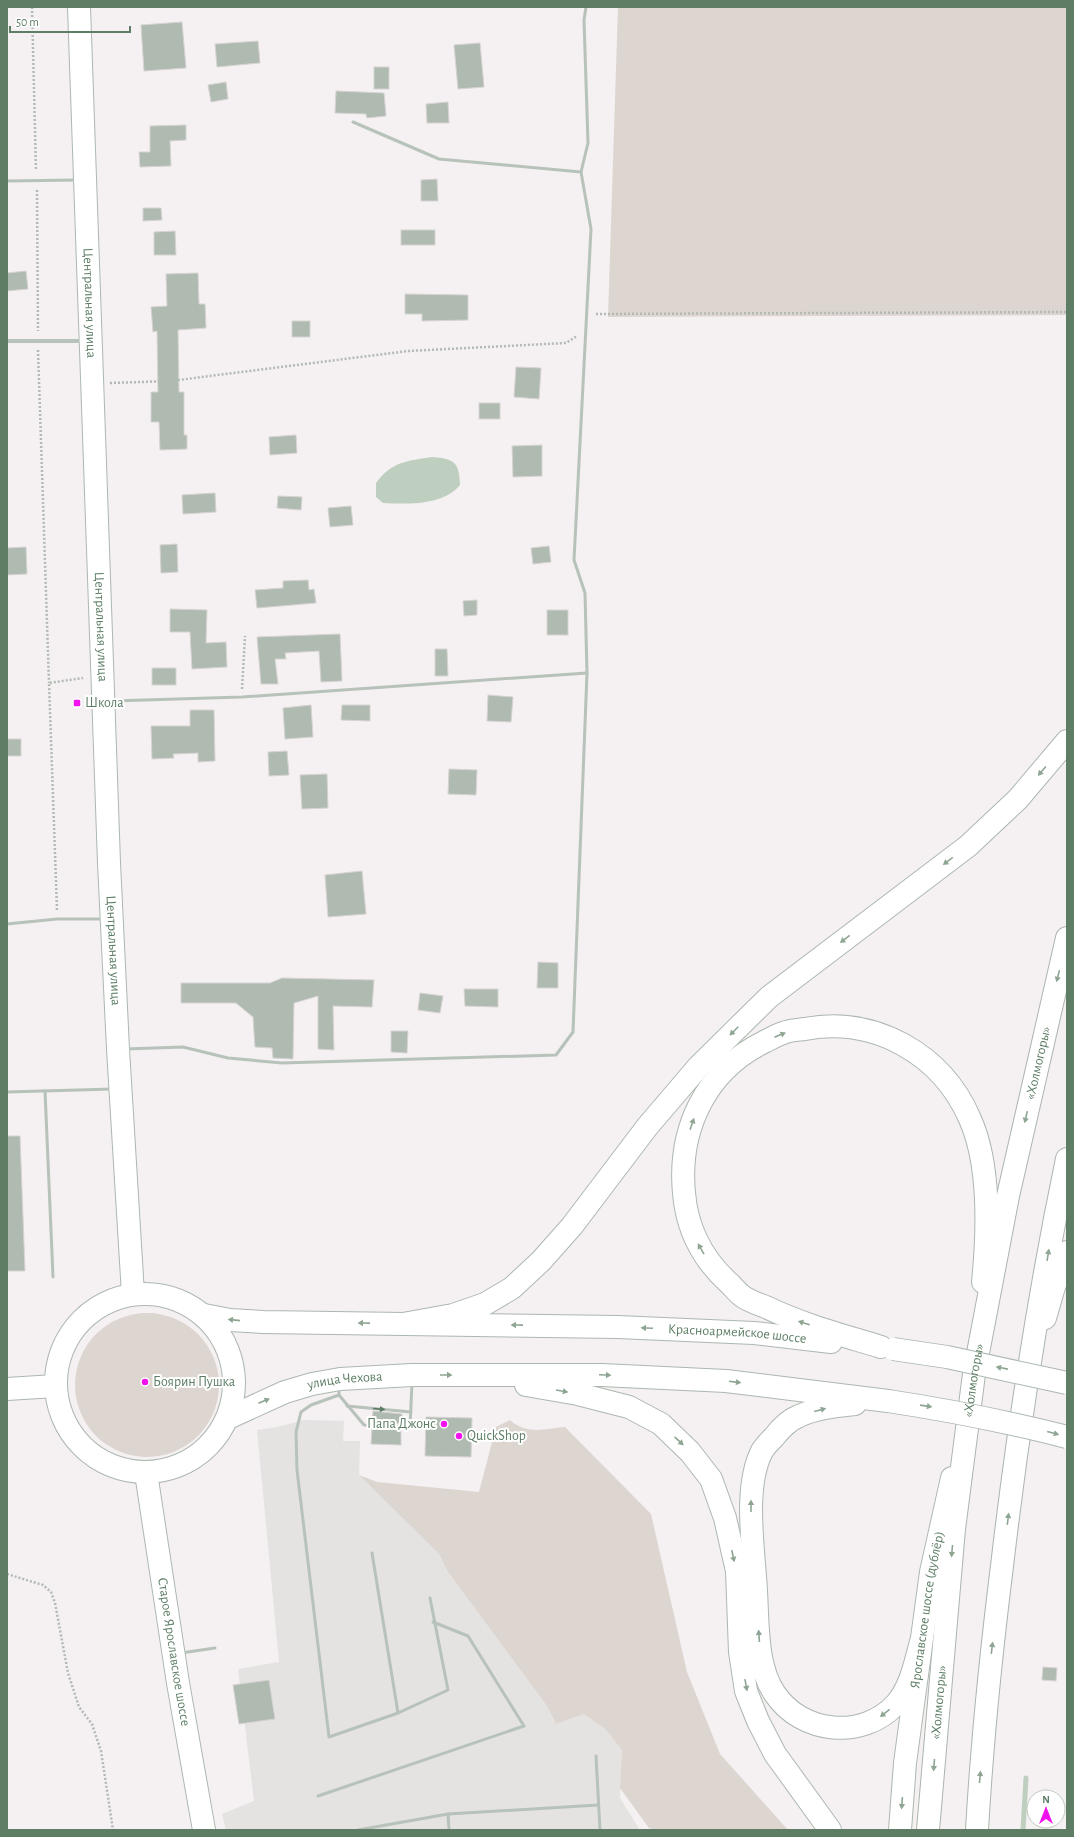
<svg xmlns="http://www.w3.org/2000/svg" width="1074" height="1837" viewBox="0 0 1074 1837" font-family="'Alegreya Sans',sans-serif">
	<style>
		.built { fill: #e5e3e2 }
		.green { fill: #dcd5d0 }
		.water { fill: #bfcfbf }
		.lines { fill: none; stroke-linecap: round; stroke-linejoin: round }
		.stream { stroke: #bfcfbf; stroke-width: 5 }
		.building { fill: #afbbb0; stroke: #d6d3d3 }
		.secondary-casing { stroke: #acb8af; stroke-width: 24 }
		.highway-casing { stroke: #abb5ad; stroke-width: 24 }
		.path { stroke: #b2bab4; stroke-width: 2.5; stroke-dasharray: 2 2; stroke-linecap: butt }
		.lane { stroke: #b7c2ba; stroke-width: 3 }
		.street { stroke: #b7c2ba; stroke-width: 4 }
		.secondary { stroke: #fff; stroke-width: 22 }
		.highway { stroke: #fff; stroke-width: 22 }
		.secondary-bridge-casing { stroke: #acb8af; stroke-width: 24; stroke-linecap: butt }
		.secondary-bridge { stroke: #fff; stroke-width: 22 }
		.oneway { fill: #8ea593 }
		.oneway2 { fill: #5d7e65 }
		.poi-dot { fill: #f212ed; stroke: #fff; stroke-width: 1.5 }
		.labels { text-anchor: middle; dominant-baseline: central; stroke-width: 4; stroke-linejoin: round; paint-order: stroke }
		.street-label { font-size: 14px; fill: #5d7e65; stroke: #fff }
		.poi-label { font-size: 14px; fill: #5d7e65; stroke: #fff; text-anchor: start }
	</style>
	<rect width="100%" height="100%" fill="#f5f0f1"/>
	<path class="built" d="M 304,1420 L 344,1421 L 343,1441 L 360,1441 L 359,1475 L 439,1554 L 448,1572 L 547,1706 L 556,1724 L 584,1714 L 605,1729 L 622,1750 L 620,1798 L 640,1830 L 226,1830 L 222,1814 L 254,1801 L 238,1669 L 279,1662 L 257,1430 L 277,1427 Z"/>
	<g class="green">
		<path d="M 618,7 L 1067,7 L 1067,315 L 608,317 Z"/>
		<circle cx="147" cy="1385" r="72"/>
		<path d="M 510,1420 C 526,1435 545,1429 565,1427 L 651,1514 L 687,1672 L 720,1754 L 788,1830 L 656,1830 L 649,1828 L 620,1788 L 622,1750 L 605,1729 L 584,1714 L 556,1724 L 547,1706 L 448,1572 L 439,1554 L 359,1475 L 377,1482 L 479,1492 L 496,1427 Z"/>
	</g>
	<path class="water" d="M 432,457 C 455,459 459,462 460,485 C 443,506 407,504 383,503 L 376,497 L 376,483 C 392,461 408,461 432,457 Z"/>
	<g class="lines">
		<path class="stream" d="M 1023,1830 L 1026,1778"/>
	</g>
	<g class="building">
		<path d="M 182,22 L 186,68 L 144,71 L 141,25 Z"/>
		<path d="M 258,41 L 260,63 L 217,67 L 215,44 Z"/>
		<path d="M 480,43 L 484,87 L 458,89 L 454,45 Z"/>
		<rect x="374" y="67" width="15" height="22"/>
		<path d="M 226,82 L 228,99 L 211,102 L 208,85 Z"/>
		<path d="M 336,91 L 384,93 L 386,116 L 367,118 L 366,114 L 335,113 Z"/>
		<path d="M 448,102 L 449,123 L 427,123 L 426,104 Z"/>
		<path d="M 186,125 L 186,140 L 170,141 L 171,166 L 140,167 L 139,152 L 150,152 L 150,126 Z"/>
		<path d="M 437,179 L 438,201 L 421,201 L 421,180 Z"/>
		<path d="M 143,208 L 161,208 L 162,220 L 143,221 Z"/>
		<rect x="401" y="230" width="34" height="15"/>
		<path d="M 175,231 L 176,255 L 154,255 L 154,232 Z"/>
		<path d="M 26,271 L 28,289 L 7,291 L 7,273 Z"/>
		<path d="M 198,273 L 199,304 L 205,304 L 206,328 L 178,330 L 179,392 L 184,392 L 184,435 L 187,435 L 187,449 L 160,450 L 159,422 L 151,422 L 151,392 L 158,392 L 157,331 L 153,332 L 151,307 L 167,306 L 166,274 Z"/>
		<path d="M 405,294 L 468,295 L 468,320 L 422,321 L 422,314 L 405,314 Z"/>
		<rect x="292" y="321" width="18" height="16"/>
		<path d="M 516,367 L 541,368 L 539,399 L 514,397 Z"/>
		<rect x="479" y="403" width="21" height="16"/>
		<path d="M 296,435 L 297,453 L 270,455 L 269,437 Z"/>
		<path d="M 542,445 L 542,476 L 513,477 L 512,446 Z"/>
		<path d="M 215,493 L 216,512 L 183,514 L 182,495 Z"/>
		<path d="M 278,496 L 302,497 L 301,510 L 277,508 Z"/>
		<path d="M 351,506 L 353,525 L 330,527 L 328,508 Z"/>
		<path d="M 177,544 L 178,572 L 161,573 L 160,545 Z"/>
		<path d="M 549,546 L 551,562 L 533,564 L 531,548 Z"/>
		<path d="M 26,547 L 27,574 L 7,575 L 7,548 Z"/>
		<path d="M 308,580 L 309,590 L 314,589 L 316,603 L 257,608 L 255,590 L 283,588 L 283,581 Z"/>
		<path d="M 477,600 L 477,615 L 464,616 L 463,601 Z"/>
		<path d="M 170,609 L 207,610 L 206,643 L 226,642 L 227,667 L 192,669 L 190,632 L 170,632 Z"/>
		<rect x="547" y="610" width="21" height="25"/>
		<path d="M 340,634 L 342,681 L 321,682 L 319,651 L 285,653 L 286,659 L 275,659 L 278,684 L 261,684 L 257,637 Z"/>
		<path d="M 435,649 L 447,649 L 448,676 L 435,676 Z"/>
		<rect x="152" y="668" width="24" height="17"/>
		<path d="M 488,695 L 513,697 L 511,722 L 487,721 Z"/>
		<path d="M 311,705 L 313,737 L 285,739 L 283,708 Z"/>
		<path d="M 342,705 L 370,705 L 370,721 L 341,720 Z"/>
		<path d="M 190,710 L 214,710 L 215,761 L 198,762 L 198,753 L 173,754 L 174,758 L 152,759 L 151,726 L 190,726 Z"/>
		<rect x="7" y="739" width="14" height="17"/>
		<path d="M 287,751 L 289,775 L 269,776 L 268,752 Z"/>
		<path d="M 449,769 L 477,770 L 476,795 L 448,794 Z"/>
		<path d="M 327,774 L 328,808 L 302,809 L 300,775 Z"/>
		<path d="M 362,871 L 366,914 L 328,917 L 325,875 Z"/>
		<path d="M 538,962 L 558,963 L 558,988 L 537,988 Z"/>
		<path d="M 282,978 L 374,980 L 372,1007 L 333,1006 L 334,1050 L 318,1049 L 318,996 L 294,1003 L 293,1059 L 273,1058 L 272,1048 L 255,1047 L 253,1017 L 236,1003 L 181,1003 L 181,983 L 270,983 Z"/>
		<path d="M 464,989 L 498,989 L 498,1007 L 465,1006 Z"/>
		<path d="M 420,993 L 443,996 L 440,1013 L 418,1010 Z"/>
		<path d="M 391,1031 L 408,1031 L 407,1053 L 391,1052 Z"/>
		<path d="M 7,1136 L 20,1136 L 25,1271 L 7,1271 Z"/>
		<path d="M 373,1411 L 402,1414 L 402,1424 L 372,1422 Z"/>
		<path d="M 426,1417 L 472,1418 L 471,1457 L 425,1456 Z"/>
		<path d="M 372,1428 L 401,1430 L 401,1445 L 371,1444 Z"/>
		<path d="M 1043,1667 L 1057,1668 L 1056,1681 L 1042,1680 Z"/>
		<path d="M 269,1680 L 275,1719 L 239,1724 L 233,1685 Z"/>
	</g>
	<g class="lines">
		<defs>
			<g id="secondary">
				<path id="s1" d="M 79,7 L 109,863 L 118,1049 L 133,1294"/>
				<circle cx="145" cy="1383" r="89"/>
				<path id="s2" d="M 204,1315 L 230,1320 L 263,1322 L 618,1327 L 754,1333 L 831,1342"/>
				<path d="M 1045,1318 L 1054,1287 L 1067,1252"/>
				<path d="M 403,1324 L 453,1315 L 485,1304 L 512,1288 L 541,1261 L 572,1226 L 647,1127 L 699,1066 L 769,997 L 968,846 L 1018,799 L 1067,741"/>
				<path d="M 881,1347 C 842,1335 803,1325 766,1307 C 758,1304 749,1301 742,1296 C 738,1293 734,1288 730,1284 C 703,1260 687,1229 684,1193 C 678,1130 705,1071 764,1042 C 770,1039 777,1035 783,1033 C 790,1030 798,1030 805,1029 C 875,1016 942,1054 970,1119 C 991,1166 988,1232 983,1282"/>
				<path d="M 526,1385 L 578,1394 L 629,1407 L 661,1424 L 690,1452 L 711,1479 L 725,1518 L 737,1571 L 740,1652 L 746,1691 L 758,1721 L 775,1754 L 830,1830"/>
				<path d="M 7,1389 L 55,1386"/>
				<path d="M 855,1404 C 837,1406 816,1408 799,1416 C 789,1420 781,1428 774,1437 C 770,1441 765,1446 762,1451 C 743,1488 754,1550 756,1591 C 758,1623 756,1667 775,1694 C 802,1734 863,1740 896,1704 C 911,1687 915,1663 921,1642"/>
				<path id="s3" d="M 228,1418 L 285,1392 L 312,1384 L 340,1379 L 412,1375 L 602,1375 L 726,1381 L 888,1401"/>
				<path id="s4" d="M 146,1473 L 178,1683 L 204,1830"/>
				<path id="s5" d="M 900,1830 L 905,1763 L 931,1572 L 952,1478"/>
			</g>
			<g id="highway">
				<path id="s6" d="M 928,1830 L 954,1529 L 974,1374 L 1008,1196 L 1067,938"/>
				<path d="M 977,1830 C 982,1742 991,1654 1002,1566 C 1018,1429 1039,1293 1067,1159"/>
			</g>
		</defs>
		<use href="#secondary" class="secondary-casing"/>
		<use href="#highway" class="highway-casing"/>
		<g class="path">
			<path d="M 32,7 L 36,171"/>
			<path d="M 37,190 L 38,331"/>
			<path d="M 596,314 L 1067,312"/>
			<path d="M 38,350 L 49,683"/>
			<path d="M 110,383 L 171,381 L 408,351 L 566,343 L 577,336"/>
			<path d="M 242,689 L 245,636"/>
			<path d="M 57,910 L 49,683 L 83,678"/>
			<path d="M 7,1574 L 43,1585 L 51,1592 L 55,1603 L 68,1673 L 79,1707 L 92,1724 L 101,1751 L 113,1830"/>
		</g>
		<g class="lane">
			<path d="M 581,172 L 588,143 L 584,20 L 586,7"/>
			<path d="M 7,181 L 77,180"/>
			<path d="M 112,701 L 242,697 L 587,673"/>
			<path d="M 7,924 L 57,919 L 104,919"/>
			<path d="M 125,1049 L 183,1047 L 228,1058 L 282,1063 L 556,1055 L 573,1032 L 587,673 L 585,593 L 574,560 L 591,229 L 581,172 L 439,159 L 353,122"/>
			<path d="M 45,1091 L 53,1277"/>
			<path d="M 7,1092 L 113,1089"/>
			<path d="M 339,1388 L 339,1395 L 364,1425 L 410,1427 L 412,1383"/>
			<path d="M 339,1395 L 311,1405 L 301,1412 L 296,1432 L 297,1470 L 329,1737 L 398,1713 L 448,1690 L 430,1598"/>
			<path d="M 347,1406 L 411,1412"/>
			<path d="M 372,1553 L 398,1713"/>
			<path d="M 181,1653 L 215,1648"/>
			<path d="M 596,1756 L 600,1830"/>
			<path d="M 318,1796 L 524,1726 L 468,1636 L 433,1622"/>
			<path d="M 448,1814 L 449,1830"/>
			<path d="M 358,1830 L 448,1814 L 598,1805"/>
		</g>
		<path class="street" d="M 7,341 L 84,341"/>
		<use href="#secondary" class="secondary"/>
		<use href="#highway" class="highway"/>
		<defs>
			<g id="secondary-bridge">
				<path d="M 893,1349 L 947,1357 L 1067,1383"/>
				<path d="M 888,1401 C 948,1410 1008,1422 1067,1437"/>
			</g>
		</defs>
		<use href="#secondary-bridge" class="secondary-bridge-casing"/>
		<use href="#secondary-bridge" class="secondary-bridge"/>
	</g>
	<defs><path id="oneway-solid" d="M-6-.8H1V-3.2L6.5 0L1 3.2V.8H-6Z"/></defs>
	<g class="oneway">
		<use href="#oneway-solid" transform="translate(1042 771) rotate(130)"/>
		<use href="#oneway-solid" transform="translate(948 861) rotate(143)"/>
		<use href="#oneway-solid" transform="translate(845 939) rotate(143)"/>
		<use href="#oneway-solid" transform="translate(1058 976) rotate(104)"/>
		<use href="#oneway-solid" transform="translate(734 1031) rotate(135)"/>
		<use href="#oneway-solid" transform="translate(780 1035) rotate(-23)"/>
		<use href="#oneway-solid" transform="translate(1026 1117) rotate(103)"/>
		<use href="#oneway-solid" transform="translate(692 1124) rotate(-71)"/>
		<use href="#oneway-solid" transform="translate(701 1249) rotate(-120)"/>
		<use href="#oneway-solid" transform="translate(1048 1255) rotate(-81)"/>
		<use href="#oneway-solid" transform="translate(234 1320) rotate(-174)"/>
		<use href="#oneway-solid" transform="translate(364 1323) rotate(-179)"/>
		<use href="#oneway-solid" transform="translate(804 1323) rotate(-162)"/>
		<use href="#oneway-solid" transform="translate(517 1325) rotate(-179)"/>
		<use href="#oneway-solid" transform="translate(647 1328) rotate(-177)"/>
		<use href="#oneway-solid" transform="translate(1002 1368) rotate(-169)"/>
		<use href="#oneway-solid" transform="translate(446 1375)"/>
		<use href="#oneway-solid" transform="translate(605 1375) rotate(2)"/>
		<use href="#oneway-solid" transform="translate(735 1382) rotate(7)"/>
		<use href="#oneway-solid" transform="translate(562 1391) rotate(10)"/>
		<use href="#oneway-solid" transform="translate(264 1401) rotate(-23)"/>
		<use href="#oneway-solid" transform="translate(926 1406) rotate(8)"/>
		<use href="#oneway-solid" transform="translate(820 1410) rotate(-15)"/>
		<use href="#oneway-solid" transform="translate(1053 1433) rotate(15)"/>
		<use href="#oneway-solid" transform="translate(679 1441) rotate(43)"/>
		<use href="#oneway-solid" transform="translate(751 1506) rotate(-90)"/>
		<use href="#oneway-solid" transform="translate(1008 1519) rotate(-83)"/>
		<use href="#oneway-solid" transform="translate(952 1551) rotate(95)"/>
		<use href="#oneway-solid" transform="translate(733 1556) rotate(78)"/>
		<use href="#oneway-solid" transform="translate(759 1636) rotate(-94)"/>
		<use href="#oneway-solid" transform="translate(992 1648) rotate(-83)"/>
		<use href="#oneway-solid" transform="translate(746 1685) rotate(80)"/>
		<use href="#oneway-solid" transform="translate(885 1713) rotate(142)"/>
		<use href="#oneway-solid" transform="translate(934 1765) rotate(95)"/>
		<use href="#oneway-solid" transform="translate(980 1777) rotate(-85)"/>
		<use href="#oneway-solid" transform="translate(902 1803) rotate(94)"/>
	</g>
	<use class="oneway2" href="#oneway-solid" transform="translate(379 1409) rotate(5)"/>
	<g class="poi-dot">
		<rect x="73" y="699" width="8" height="8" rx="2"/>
		<circle cx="145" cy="1382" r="4"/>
		<circle cx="444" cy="1424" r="4"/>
		<circle cx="459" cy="1436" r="4"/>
	</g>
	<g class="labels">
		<g class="street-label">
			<text stroke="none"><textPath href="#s1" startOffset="296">Центральная улица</textPath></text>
			<text stroke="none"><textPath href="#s1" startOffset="620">Центральная улица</textPath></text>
			<text stroke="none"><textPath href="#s1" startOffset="944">Центральная улица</textPath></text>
			<text stroke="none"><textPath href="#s6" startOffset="776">«Холмогоры»</textPath></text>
			<text stroke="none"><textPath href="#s2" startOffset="534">Красноармейское шоссе</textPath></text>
			<text stroke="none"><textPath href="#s6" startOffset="452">«Холмогоры»</textPath></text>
			<text stroke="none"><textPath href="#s3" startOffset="124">улица Чехова</textPath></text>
			<text stroke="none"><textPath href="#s5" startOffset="222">Ярославское шоссе (дублёр)</textPath></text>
			<text stroke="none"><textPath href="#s4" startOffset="181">Старое Ярославское шоссе</textPath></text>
			<text stroke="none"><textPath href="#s6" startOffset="128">«Холмогоры»</textPath></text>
		</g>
		<g class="poi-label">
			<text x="85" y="703">Школа</text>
			<text x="153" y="1382">Боярин Пушка</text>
			<text x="436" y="1424" text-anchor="end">Папа Джонс</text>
			<text x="467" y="1436">QuickShop</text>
		</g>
	</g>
	<rect width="1074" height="1837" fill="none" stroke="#5d7e65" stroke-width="16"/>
	<g transform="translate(1046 1809)"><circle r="19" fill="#ffffff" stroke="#becbc1"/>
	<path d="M0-3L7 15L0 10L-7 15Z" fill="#f212ed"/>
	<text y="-6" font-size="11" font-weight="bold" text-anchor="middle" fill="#5d7e65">N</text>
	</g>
	<path d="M10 26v6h120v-6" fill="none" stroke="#5d7e65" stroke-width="2"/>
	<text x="16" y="26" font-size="12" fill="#5d7e65" stroke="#ffffff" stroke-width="3" paint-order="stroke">50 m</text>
</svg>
